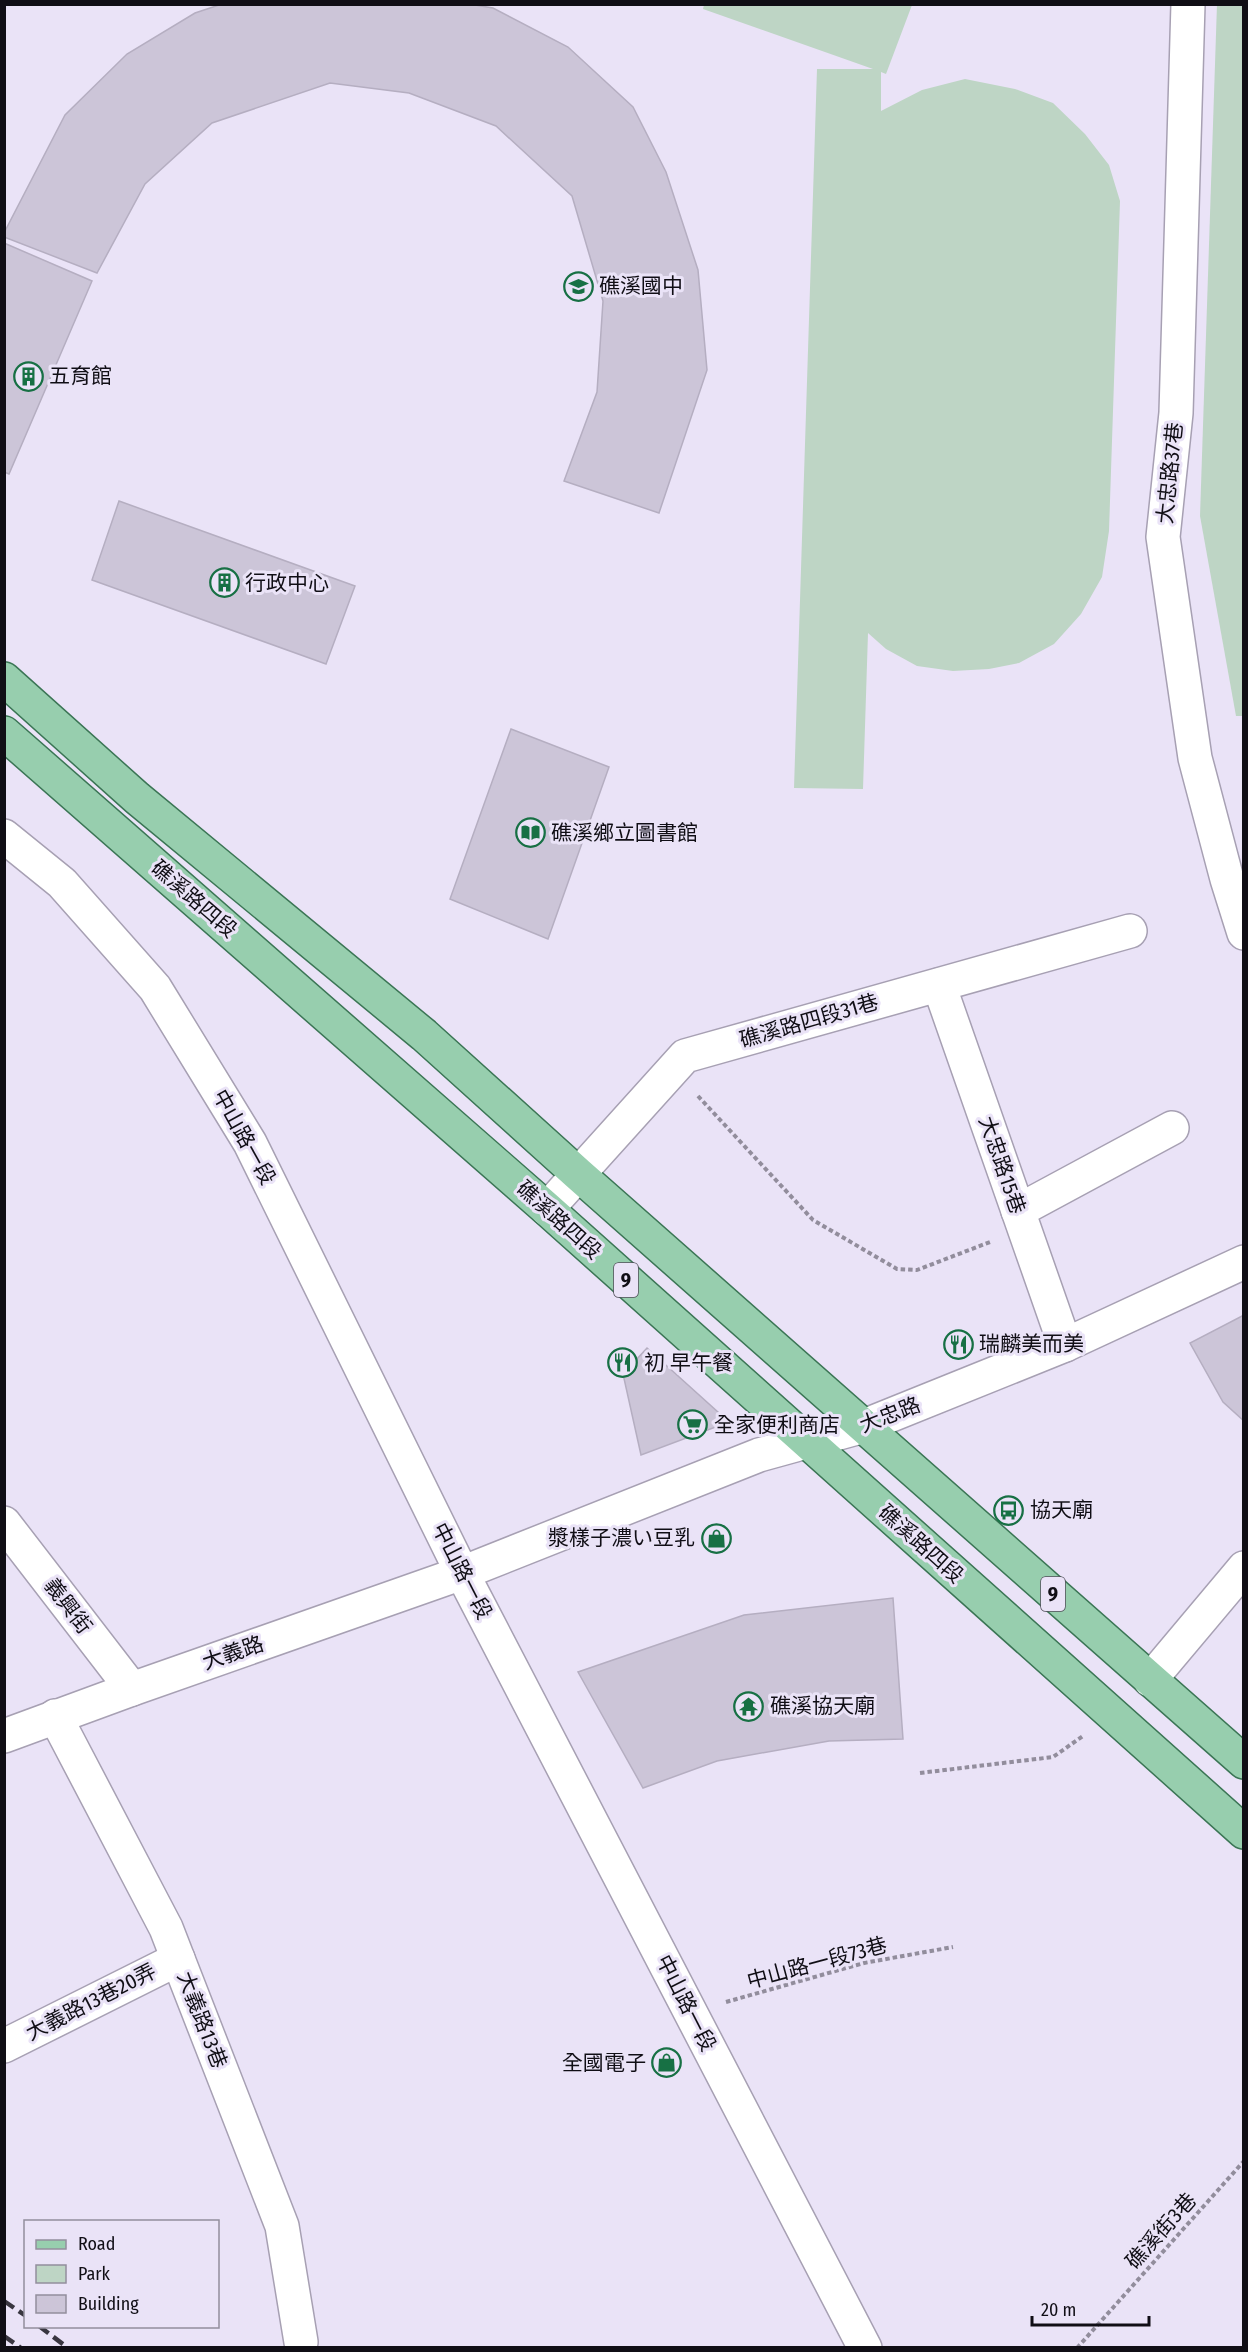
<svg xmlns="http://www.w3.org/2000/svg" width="1248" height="2352" viewBox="0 0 1248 2352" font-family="'Fira Sans Condensed','Noto Sans TC','Noto Sans JP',sans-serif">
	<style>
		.green { fill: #bed5c5 }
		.building { fill: #ccc5d8; stroke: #b5aec1; stroke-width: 1.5 }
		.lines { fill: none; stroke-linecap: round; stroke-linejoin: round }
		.minor-casing { stroke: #a7a0b3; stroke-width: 36 }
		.major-casing { stroke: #3b7555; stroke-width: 36 }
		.path { stroke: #928d9c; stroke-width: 4; stroke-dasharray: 4.5 3; stroke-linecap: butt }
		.minor { stroke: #fff; stroke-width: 33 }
		.major { stroke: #97ceae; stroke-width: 33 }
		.rail { stroke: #393640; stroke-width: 4.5; stroke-dasharray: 12 6; stroke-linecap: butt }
		.labels { text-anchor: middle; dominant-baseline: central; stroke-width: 6; stroke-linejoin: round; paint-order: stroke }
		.shield { fill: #eae3f7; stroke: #514e59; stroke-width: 1.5 }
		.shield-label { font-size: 20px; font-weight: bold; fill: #100e15 }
		.poi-label { font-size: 21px; fill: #100e15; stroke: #eae3f7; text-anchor: start }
		.street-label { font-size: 21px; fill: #100e15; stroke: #eae3f7 }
	</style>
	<rect width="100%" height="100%" fill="#eae3f7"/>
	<g class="green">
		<path d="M 1217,4 L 1244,5 L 1244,716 L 1236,716 L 1200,516 Z"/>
		<path d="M 704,5 L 912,5 L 886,74 L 881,72 L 881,111 L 922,90 L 965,79 L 1015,89 L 1053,103 L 1085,134 L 1109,165 L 1120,201 L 1109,531 L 1102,577 L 1081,614 L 1054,644 L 1019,663 L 989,669 L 953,671 L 917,666 L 886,649 L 868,633 L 863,789 L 794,788 L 817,69 L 873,69 L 703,9 Z"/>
	</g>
	<g class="building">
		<path d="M 222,4 L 469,4 L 493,8 L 568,47 L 633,107 L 666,172 L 698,270 L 707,370 L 659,513 L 564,481 L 597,392 L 603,301 L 572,196 L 496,126 L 409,93 L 330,83 L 212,123 L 145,184 L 97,273 L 4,237 L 4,233 L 65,115 L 127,54 L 195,13 Z"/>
		<path d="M 4,243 L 92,281 L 9,474 L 4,472 Z"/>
		<path d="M 119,501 L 355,586 L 326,664 L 92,580 Z"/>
		<path d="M 511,729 L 609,767 L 548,939 L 450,899 Z"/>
		<path d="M 1244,1315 L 1244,1421 L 1223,1402 L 1190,1343 Z"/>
		<path d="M 647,1348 L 729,1422 L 641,1455 L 623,1374 Z"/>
		<path d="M 893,1598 L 903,1739 L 829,1741 L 717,1761 L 643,1788 L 578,1672 L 744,1615 Z"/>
	</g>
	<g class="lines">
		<defs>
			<g id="minor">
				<path d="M 1188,4 L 1176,413 L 1163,537 L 1195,758 L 1227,879 L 1244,933"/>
				<path d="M 4,836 L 62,883 L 155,988 L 250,1143 L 462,1573 L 865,2348"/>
				<path d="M 939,985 L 1065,1345"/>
				<path d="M 547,1209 L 685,1056 L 1130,931"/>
				<path d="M 1018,1211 L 1172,1128"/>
				<path d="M 4,1523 L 132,1689"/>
				<path d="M 1150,1680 L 1244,1568"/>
				<path d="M 55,1716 L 166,1928 L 178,1959 L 282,2226 L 301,2342"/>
				<path d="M 4,1736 L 132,1689 L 462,1573 L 759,1455 L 864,1426 L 1065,1345 L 1244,1262"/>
				<path d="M 4,2046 L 178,1959"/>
			</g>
			<g id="major">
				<path d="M 4,679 L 137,798 L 424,1035 L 578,1174 L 1244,1762"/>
				<path d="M 4,733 L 547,1209 L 1244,1832"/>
			</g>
		</defs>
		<use href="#minor" class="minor-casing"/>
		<use href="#major" class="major-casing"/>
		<g class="path">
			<path d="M 698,1096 L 813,1220 L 897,1269 L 917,1270 L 990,1242"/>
			<path d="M 920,1773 L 1053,1757 L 1083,1736"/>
			<path d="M 726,2002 L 864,1963 L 953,1947"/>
			<path d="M 1077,2348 L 1244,2161"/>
		</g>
		<use href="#minor" class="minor"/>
		<use href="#major" class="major"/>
		<g class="rail">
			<path d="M 4,2301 L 26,2316"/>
			<path d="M 39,2326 L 68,2348"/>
			<path d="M 4,2336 L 21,2348"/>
		</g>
	</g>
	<defs>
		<symbol id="school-ring" viewBox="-11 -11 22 22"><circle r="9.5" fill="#eae3f7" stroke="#177044" stroke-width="1.5"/><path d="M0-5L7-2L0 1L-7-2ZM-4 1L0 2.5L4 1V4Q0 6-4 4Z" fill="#177044"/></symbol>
		<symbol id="building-ring" viewBox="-11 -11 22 22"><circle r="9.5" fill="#eae3f7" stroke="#177044" stroke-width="1.5"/><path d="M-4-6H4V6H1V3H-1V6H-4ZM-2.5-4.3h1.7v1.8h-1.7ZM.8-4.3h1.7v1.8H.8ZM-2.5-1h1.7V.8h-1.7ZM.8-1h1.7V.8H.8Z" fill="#177044"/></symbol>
		<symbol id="library-ring" viewBox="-11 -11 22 22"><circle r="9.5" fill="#eae3f7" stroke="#177044" stroke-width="1.5"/><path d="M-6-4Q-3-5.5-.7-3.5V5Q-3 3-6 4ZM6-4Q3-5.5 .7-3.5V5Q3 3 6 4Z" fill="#177044"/></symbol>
		<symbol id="restaurant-ring" viewBox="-11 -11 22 22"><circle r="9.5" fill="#eae3f7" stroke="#177044" stroke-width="1.5"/><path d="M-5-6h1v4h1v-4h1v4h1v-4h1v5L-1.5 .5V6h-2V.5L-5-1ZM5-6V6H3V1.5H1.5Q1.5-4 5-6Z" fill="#177044"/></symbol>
		<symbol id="supermarket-ring" viewBox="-11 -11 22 22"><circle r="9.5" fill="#eae3f7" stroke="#177044" stroke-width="1.5"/><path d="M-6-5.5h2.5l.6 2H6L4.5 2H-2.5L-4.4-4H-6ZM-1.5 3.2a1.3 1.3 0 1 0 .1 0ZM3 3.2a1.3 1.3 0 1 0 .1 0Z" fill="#177044"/></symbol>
		<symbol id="bus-ring" viewBox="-11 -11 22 22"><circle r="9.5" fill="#eae3f7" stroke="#177044" stroke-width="1.5"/><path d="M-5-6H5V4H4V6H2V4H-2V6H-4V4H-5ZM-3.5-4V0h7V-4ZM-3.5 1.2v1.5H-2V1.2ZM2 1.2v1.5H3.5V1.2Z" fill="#177044"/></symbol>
		<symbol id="shop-ring" viewBox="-11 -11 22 22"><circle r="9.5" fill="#eae3f7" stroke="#177044" stroke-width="1.5"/><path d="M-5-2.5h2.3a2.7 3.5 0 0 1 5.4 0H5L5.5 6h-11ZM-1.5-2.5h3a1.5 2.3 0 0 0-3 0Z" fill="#177044"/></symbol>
		<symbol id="temple-ring" viewBox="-11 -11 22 22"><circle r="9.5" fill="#eae3f7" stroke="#177044" stroke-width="1.5"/><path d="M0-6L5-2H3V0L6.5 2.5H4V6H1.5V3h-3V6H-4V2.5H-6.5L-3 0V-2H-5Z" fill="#177044"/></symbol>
	</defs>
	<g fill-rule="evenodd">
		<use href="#school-ring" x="562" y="270" width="33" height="33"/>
		<use href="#building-ring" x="12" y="360" width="33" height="33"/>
		<use href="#building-ring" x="208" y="566" width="33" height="33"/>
		<use href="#library-ring" x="514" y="816" width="33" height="33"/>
		<use href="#restaurant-ring" x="942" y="1328" width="33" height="33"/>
		<use href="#restaurant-ring" x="606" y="1346" width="33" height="33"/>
		<use href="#supermarket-ring" x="676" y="1408" width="33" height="33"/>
		<use href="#bus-ring" x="992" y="1494" width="33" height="33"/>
		<use href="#shop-ring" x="700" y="1522" width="33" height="33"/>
		<use href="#temple-ring" x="732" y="1690" width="33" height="33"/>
		<use href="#shop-ring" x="650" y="2046" width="33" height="33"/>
	</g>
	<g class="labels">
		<g class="shield">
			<rect x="614" y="1263" width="24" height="34" rx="4.5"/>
			<rect x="1041" y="1577" width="24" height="34" rx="4.5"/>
		</g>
		<g class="shield-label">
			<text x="626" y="1280">9</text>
			<text x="1053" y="1594">9</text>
		</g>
		<g class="poi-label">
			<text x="599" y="286">礁溪國中</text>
			<text x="49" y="376">五育館</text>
			<text x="245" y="583">行政中心</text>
			<text x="551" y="833">礁溪鄉立圖書館</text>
			<text x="979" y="1344">瑞麟美而美</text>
			<text x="644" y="1363">初 早午餐</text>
			<text x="714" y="1425">全家便利商店</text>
			<text x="1030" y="1510">協天廟</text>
			<text x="695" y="1538" text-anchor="end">漿樣子濃い豆乳</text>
			<text x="770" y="1706">礁溪協天廟</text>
			<text x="646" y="2063" text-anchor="end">全國電子</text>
		</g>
		<g class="street-label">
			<text transform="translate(1170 473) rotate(-84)">大忠路37巷</text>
			<text transform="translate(194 899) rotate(41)">礁溪路四段</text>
			<text transform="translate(809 1021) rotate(-16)">礁溪路四段31巷</text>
			<text transform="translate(244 1137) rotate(61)">中山路一段</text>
			<text transform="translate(1002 1165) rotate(71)">大忠路15巷</text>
			<text transform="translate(559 1220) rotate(42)">礁溪路四段</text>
			<text transform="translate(890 1415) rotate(-21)">大忠路</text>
			<text transform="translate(921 1544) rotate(42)">礁溪路四段</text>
			<text transform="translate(462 1571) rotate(63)">中山路一段</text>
			<text transform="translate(68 1606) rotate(53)">義興街</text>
			<text transform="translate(233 1653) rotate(-19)">大義路</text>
			<text transform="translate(817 1963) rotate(-15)">中山路一段73巷</text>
			<text transform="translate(91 2002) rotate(-27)">大義路13巷20弄</text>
			<text transform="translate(686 2003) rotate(63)">中山路一段</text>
			<text transform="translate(202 2020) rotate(69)">大義路13巷</text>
			<text transform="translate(1161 2231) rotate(-48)">礁溪街3巷</text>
		</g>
	</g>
	<rect width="1248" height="2352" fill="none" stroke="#100e15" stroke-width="12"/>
	<rect x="24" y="2220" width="195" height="108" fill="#eae3f7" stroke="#938e9d" stroke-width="1.5"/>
	<rect x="36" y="2240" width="30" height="9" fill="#97ceae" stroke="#938e9d" stroke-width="1.5"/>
	<text x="78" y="2250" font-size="18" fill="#100e15">Road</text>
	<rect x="36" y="2265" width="30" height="18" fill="#bed5c5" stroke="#938e9d" stroke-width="1.5"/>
	<text x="78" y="2280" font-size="18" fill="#100e15">Park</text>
	<rect x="36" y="2295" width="30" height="18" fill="#ccc5d8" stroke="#938e9d" stroke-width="1.5"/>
	<text x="78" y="2310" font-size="18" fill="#100e15">Building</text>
	<path d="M1032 2316v9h117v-9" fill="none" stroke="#100e15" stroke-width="3"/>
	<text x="1041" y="2316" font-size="18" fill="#100e15" stroke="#eae3f7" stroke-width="4.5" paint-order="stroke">20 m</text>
</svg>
